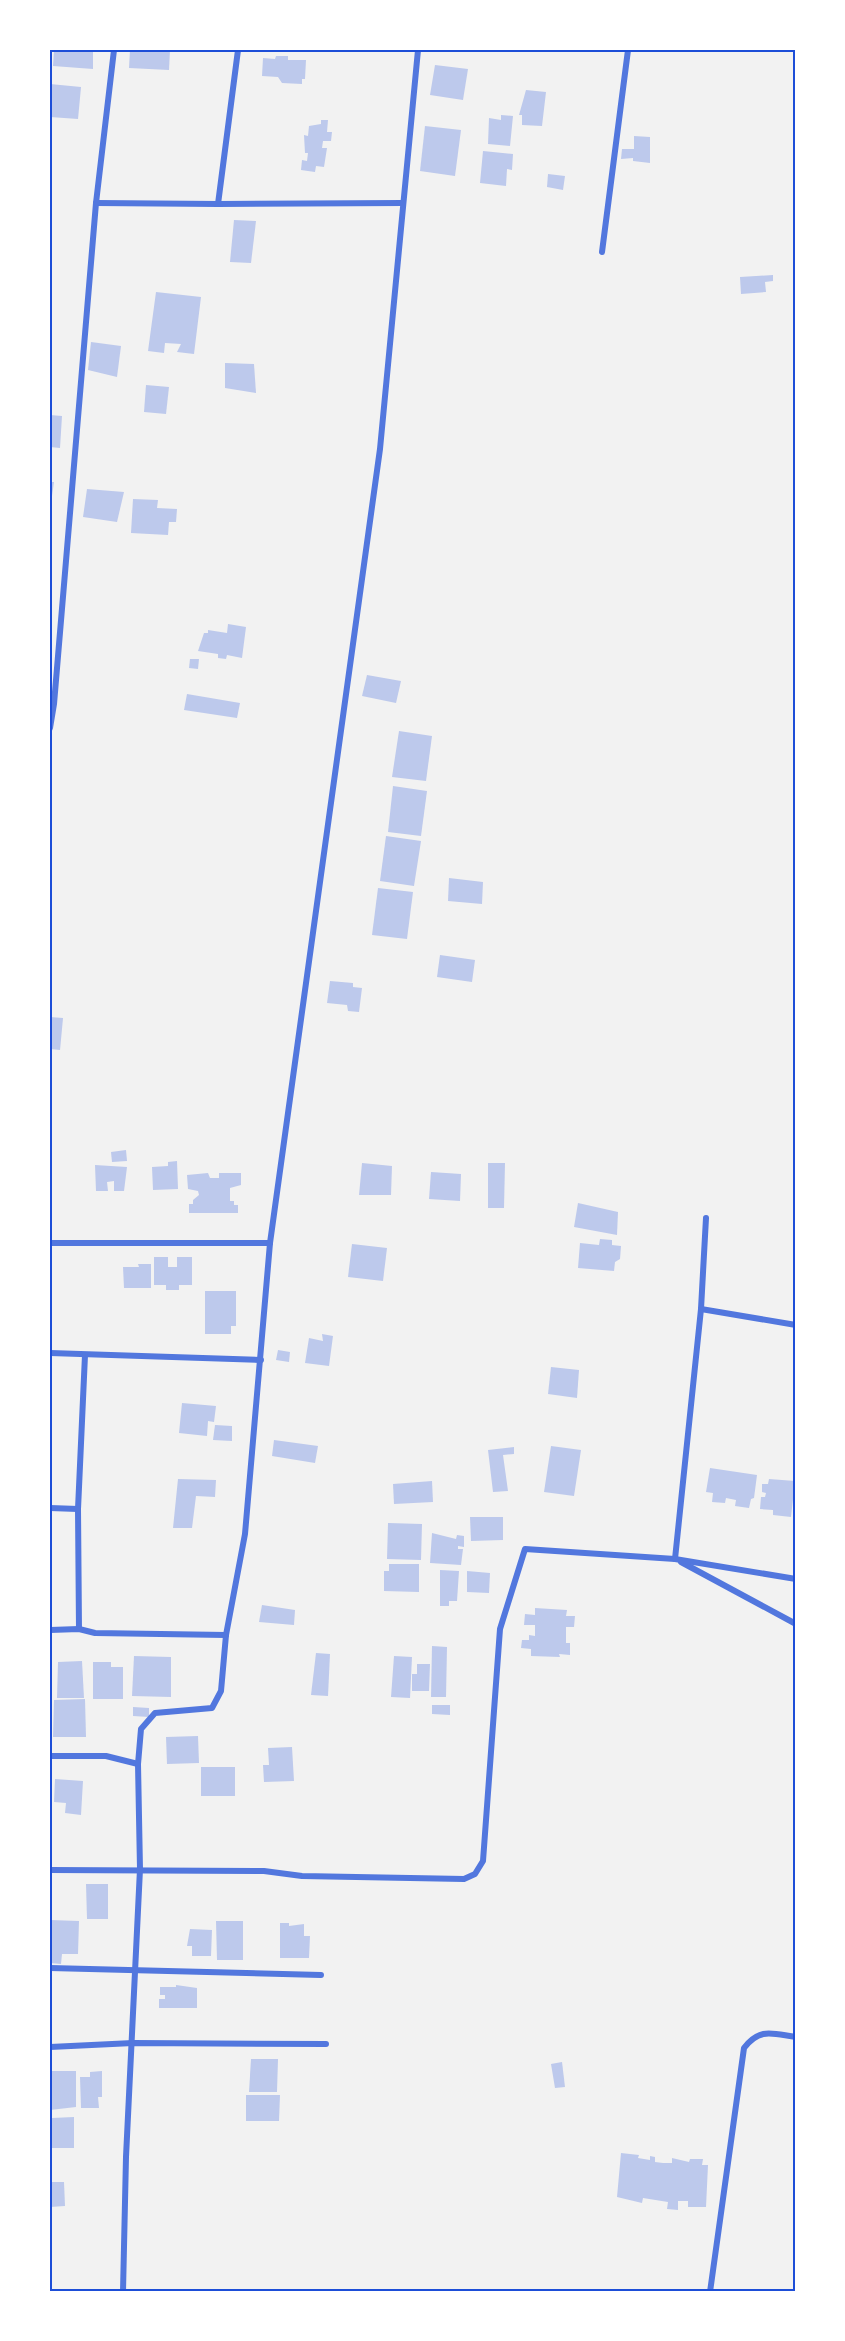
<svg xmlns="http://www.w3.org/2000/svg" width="845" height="2341" viewBox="0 0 845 2341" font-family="Signika,sans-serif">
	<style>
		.building { fill: #bdc9ec }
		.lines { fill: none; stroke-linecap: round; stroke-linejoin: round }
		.minor { stroke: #5277de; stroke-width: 6 }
		.neatline { fill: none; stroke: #1d4ed8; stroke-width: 2 }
	</style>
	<rect width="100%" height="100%" fill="#f2f2f2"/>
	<g class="building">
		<path d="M 54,50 L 93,50 L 93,69 L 53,66 Z"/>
		<path d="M 130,50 L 170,50 L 169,70 L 129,68 Z"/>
		<path d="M 276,56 L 288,56 L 288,60 L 306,60 L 305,79 L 302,79 L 302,84 L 282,83 L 278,77 L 262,76 L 263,58 L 275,59 Z"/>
		<path d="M 435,65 L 468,69 L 463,100 L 430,95 Z"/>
		<path d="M 50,84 L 81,87 L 78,119 L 50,117 Z"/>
		<path d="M 526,90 L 546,92 L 542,126 L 522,125 L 522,115 L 519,115 Z"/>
		<path d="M 501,115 L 513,116 L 510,146 L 488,144 L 489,118 L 501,120 Z"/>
		<path d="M 321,120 L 328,120 L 327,132 L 332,132 L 331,141 L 323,141 L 322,148 L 327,148 L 324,167 L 316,166 L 315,172 L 301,170 L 302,160 L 307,161 L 308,153 L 305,153 L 304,135 L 308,136 L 309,126 L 321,124 Z"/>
		<path d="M 425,126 L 461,130 L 455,176 L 420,171 Z"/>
		<path d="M 634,136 L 650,137 L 650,163 L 633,161 L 633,158 L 621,159 L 622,149 L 634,149 Z"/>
		<path d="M 483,151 L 513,154 L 512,170 L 507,169 L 506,186 L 480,183 Z"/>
		<path d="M 548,174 L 565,176 L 563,190 L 547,187 Z"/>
		<path d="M 234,220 L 256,221 L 251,263 L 230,262 Z"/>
		<path d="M 773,275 L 773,281 L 765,282 L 766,292 L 741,294 L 740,277 Z"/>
		<path d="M 156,292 L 201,297 L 194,354 L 177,352 L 181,344 L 165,343 L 164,353 L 148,351 Z"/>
		<path d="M 91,342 L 121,346 L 117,377 L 88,370 Z"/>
		<path d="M 225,363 L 254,364 L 256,393 L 225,388 Z"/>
		<path d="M 146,385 L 169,387 L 166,414 L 144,412 Z"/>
		<path d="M 50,415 L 62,416 L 60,448 L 50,447 Z"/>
		<path d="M 50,482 L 54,482 L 51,503 L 50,503 Z"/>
		<path d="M 87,489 L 124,492 L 117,522 L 83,517 Z"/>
		<path d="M 133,499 L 158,500 L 157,508 L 177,509 L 176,522 L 169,522 L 168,535 L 131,533 Z"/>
		<path d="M 228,624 L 246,627 L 242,658 L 227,655 L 226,659 L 218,658 L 218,654 L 198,651 L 204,633 L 208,633 L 208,630 L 227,633 Z"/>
		<path d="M 190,659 L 199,659 L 198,669 L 189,668 Z"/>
		<path d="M 367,675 L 401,681 L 396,703 L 362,696 Z"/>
		<path d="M 187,694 L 240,703 L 237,718 L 184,710 Z"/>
		<path d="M 399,731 L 432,736 L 426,781 L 392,777 Z"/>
		<path d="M 393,786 L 427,791 L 421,836 L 388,832 Z"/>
		<path d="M 386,836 L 421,841 L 414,886 L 380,881 Z"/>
		<path d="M 449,878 L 483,882 L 482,904 L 448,901 Z"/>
		<path d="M 378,888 L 413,892 L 407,939 L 372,935 Z"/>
		<path d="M 440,955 L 475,960 L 472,982 L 437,977 Z"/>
		<path d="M 330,981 L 353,983 L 353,987 L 362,988 L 359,1012 L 348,1011 L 347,1005 L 327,1003 Z"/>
		<path d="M 50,1017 L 63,1018 L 60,1050 L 50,1049 Z"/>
		<path d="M 126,1150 L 127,1161 L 112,1162 L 111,1152 Z"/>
		<path d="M 177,1161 L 178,1189 L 153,1190 L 152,1167 L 168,1166 L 168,1162 Z"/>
		<path d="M 362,1163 L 392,1166 L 391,1195 L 359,1195 Z"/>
		<path d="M 488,1163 L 505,1163 L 504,1208 L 488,1208 Z"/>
		<path d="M 95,1165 L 127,1167 L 124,1191 L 114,1191 L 114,1181 L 107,1182 L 108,1191 L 96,1191 Z"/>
		<path d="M 431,1172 L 461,1174 L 460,1201 L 429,1199 Z"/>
		<path d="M 208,1173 L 210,1178 L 219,1178 L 219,1173 L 241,1173 L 241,1185 L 230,1188 L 230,1201 L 234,1201 L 234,1205 L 238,1205 L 238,1213 L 189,1213 L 189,1204 L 193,1204 L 193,1200 L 199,1195 L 198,1191 L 188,1189 L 187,1175 Z"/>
		<path d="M 578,1203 L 618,1212 L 617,1235 L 574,1227 Z"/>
		<path d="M 600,1239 L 612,1240 L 612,1245 L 621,1246 L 620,1259 L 615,1262 L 614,1271 L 578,1268 L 580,1243 L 599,1245 Z"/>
		<path d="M 352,1244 L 387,1248 L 383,1281 L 348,1277 Z"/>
		<path d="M 154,1257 L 168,1257 L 168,1267 L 177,1267 L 177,1257 L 192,1257 L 192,1285 L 179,1285 L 179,1290 L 166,1290 L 166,1285 L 154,1285 Z"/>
		<path d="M 138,1264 L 151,1264 L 151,1288 L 124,1288 L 123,1267 L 139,1267 Z"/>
		<path d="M 205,1291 L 236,1291 L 236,1326 L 231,1326 L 231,1334 L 205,1334 Z"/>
		<path d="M 322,1334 L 333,1336 L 329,1366 L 305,1363 L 309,1338 L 323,1341 Z"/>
		<path d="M 278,1350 L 290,1352 L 289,1362 L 276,1360 Z"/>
		<path d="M 551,1367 L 579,1370 L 577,1398 L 548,1394 Z"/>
		<path d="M 182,1403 L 216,1406 L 214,1422 L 208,1421 L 207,1436 L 179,1433 Z"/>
		<path d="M 215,1425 L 232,1426 L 232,1441 L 213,1440 Z"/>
		<path d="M 274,1440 L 318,1446 L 315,1463 L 272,1456 Z"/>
		<path d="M 551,1446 L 581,1450 L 574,1496 L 544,1492 Z"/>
		<path d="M 514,1447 L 514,1454 L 503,1455 L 508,1491 L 493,1492 L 488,1450 Z"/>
		<path d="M 710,1468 L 757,1475 L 754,1498 L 751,1499 L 749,1508 L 735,1506 L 736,1500 L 726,1498 L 725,1503 L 712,1502 L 713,1493 L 706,1492 Z"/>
		<path d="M 178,1479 L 216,1480 L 215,1497 L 196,1496 L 192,1528 L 173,1528 Z"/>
		<path d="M 769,1479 L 795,1481 L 791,1517 L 773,1515 L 773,1510 L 760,1509 L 761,1497 L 765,1497 L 766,1493 L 762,1492 L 762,1484 L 768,1484 Z"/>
		<path d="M 432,1481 L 433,1502 L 394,1504 L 393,1484 Z"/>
		<path d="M 470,1517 L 503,1517 L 503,1540 L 471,1541 Z"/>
		<path d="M 388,1523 L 422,1524 L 421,1560 L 387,1559 Z"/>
		<path d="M 432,1533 L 456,1539 L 457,1535 L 464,1536 L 464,1547 L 458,1546 L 458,1549 L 463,1549 L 461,1565 L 430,1563 Z"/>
		<path d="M 389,1564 L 419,1564 L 419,1592 L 384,1591 L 384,1571 L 389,1571 Z"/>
		<path d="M 440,1570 L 459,1571 L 457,1601 L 449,1601 L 449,1606 L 440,1606 Z"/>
		<path d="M 467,1571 L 490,1573 L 489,1593 L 467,1592 Z"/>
		<path d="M 262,1605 L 295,1610 L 294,1625 L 259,1622 Z"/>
		<path d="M 535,1608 L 567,1610 L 566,1616 L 575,1616 L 574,1627 L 566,1627 L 566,1643 L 570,1643 L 570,1655 L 559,1654 L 560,1657 L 531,1656 L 531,1649 L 521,1648 L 522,1640 L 529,1640 L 529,1635 L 535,1636 L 535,1625 L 524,1625 L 525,1614 L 535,1615 Z"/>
		<path d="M 432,1646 L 447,1647 L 446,1697 L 431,1697 Z"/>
		<path d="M 316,1653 L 330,1654 L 328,1696 L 311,1695 Z"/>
		<path d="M 134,1656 L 171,1657 L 171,1697 L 132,1696 Z"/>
		<path d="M 394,1656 L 412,1657 L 410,1698 L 391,1697 Z"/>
		<path d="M 82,1661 L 84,1698 L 57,1698 L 58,1662 Z"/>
		<path d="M 93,1662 L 111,1662 L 111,1667 L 123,1667 L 123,1699 L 93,1699 Z"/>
		<path d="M 417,1664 L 430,1664 L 429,1691 L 412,1691 L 412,1674 L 417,1674 Z"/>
		<path d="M 85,1699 L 86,1737 L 53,1737 L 54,1700 Z"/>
		<path d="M 432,1705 L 450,1705 L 450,1715 L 432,1714 Z"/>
		<path d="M 133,1707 L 149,1708 L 149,1717 L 133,1716 Z"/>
		<path d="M 198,1736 L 199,1763 L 167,1764 L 166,1737 Z"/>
		<path d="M 292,1747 L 294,1781 L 264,1782 L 263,1765 L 269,1765 L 268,1748 Z"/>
		<rect x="201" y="1767" width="34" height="29"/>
		<path d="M 55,1779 L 83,1781 L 81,1815 L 65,1813 L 66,1803 L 54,1802 Z"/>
		<path d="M 86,1884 L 108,1884 L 108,1919 L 87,1919 Z"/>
		<path d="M 50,1920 L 79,1921 L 78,1954 L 62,1954 L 61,1964 L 50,1963 Z"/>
		<path d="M 216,1921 L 243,1921 L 243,1960 L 217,1960 Z"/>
		<path d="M 280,1923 L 289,1923 L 289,1926 L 304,1924 L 304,1936 L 310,1936 L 309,1958 L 280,1958 Z"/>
		<path d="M 190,1929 L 212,1930 L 211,1956 L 192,1956 L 192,1946 L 187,1946 Z"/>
		<path d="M 176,1985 L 197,1988 L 197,2008 L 159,2008 L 159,1999 L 165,1999 L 165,1995 L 160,1995 L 160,1987 L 176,1987 Z"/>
		<path d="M 251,2059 L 278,2059 L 277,2092 L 249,2092 Z"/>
		<path d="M 562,2062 L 565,2087 L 555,2088 L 551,2064 Z"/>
		<path d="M 50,2071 L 76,2071 L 76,2107 L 50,2110 Z"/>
		<path d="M 102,2071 L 102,2097 L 98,2097 L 99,2108 L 81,2108 L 80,2077 L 90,2077 L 90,2072 Z"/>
		<path d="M 246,2095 L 280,2095 L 279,2121 L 246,2121 Z"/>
		<path d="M 74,2117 L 74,2148 L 52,2148 L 52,2118 Z"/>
		<path d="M 621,2153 L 639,2155 L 638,2158 L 650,2160 L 650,2156 L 655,2157 L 655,2162 L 663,2163 L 672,2163 L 672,2158 L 689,2162 L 690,2159 L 703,2159 L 702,2165 L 708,2165 L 706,2207 L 688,2207 L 688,2201 L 678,2201 L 678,2210 L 667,2209 L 668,2202 L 643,2198 L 642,2203 L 617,2197 Z"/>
		<path d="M 50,2182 L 64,2182 L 65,2206 L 50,2207 Z"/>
	</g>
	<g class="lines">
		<g class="minor">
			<path d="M 238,50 L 218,204 L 403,203"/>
			<path d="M 96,203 L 218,204"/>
			<path d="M 602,252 L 628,50"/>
			<path d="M 50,728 L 54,704 L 96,203 L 114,50"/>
			<path d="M 50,1243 L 270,1243"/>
			<path d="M 701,1309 L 796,1325"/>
			<path d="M 50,1353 L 261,1360"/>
			<path d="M 50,1508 L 78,1509"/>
			<path d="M 675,1559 L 701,1309 L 706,1218"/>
			<path d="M 681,1562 L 796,1624"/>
			<path d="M 79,1629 L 78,1509 L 85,1355"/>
			<path d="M 50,1630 L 79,1629 L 95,1633 L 226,1635"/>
			<path d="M 50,1756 L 106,1756 L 138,1764"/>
			<path d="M 50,1870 L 264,1871 L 302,1876 L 464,1879 L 475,1874 L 483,1861 L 500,1629 L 525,1549 L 675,1559 L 796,1579"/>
			<path d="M 50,1968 L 321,1975"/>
			<path d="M 50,2047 L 133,2043 L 326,2044"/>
			<path d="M 123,2292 L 126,2157 L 140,1869 L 138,1764 L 141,1729 L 155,1713 L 212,1708 L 221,1691 L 226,1635 L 245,1534 L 270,1243 L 380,449 L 418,50"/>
			<path d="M 710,2292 L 744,2048 C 760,2027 773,2034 796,2037"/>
		</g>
	</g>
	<rect width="845" height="2341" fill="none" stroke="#ffffff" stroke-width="102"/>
	<rect x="51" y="51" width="743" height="2239" class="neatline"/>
</svg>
